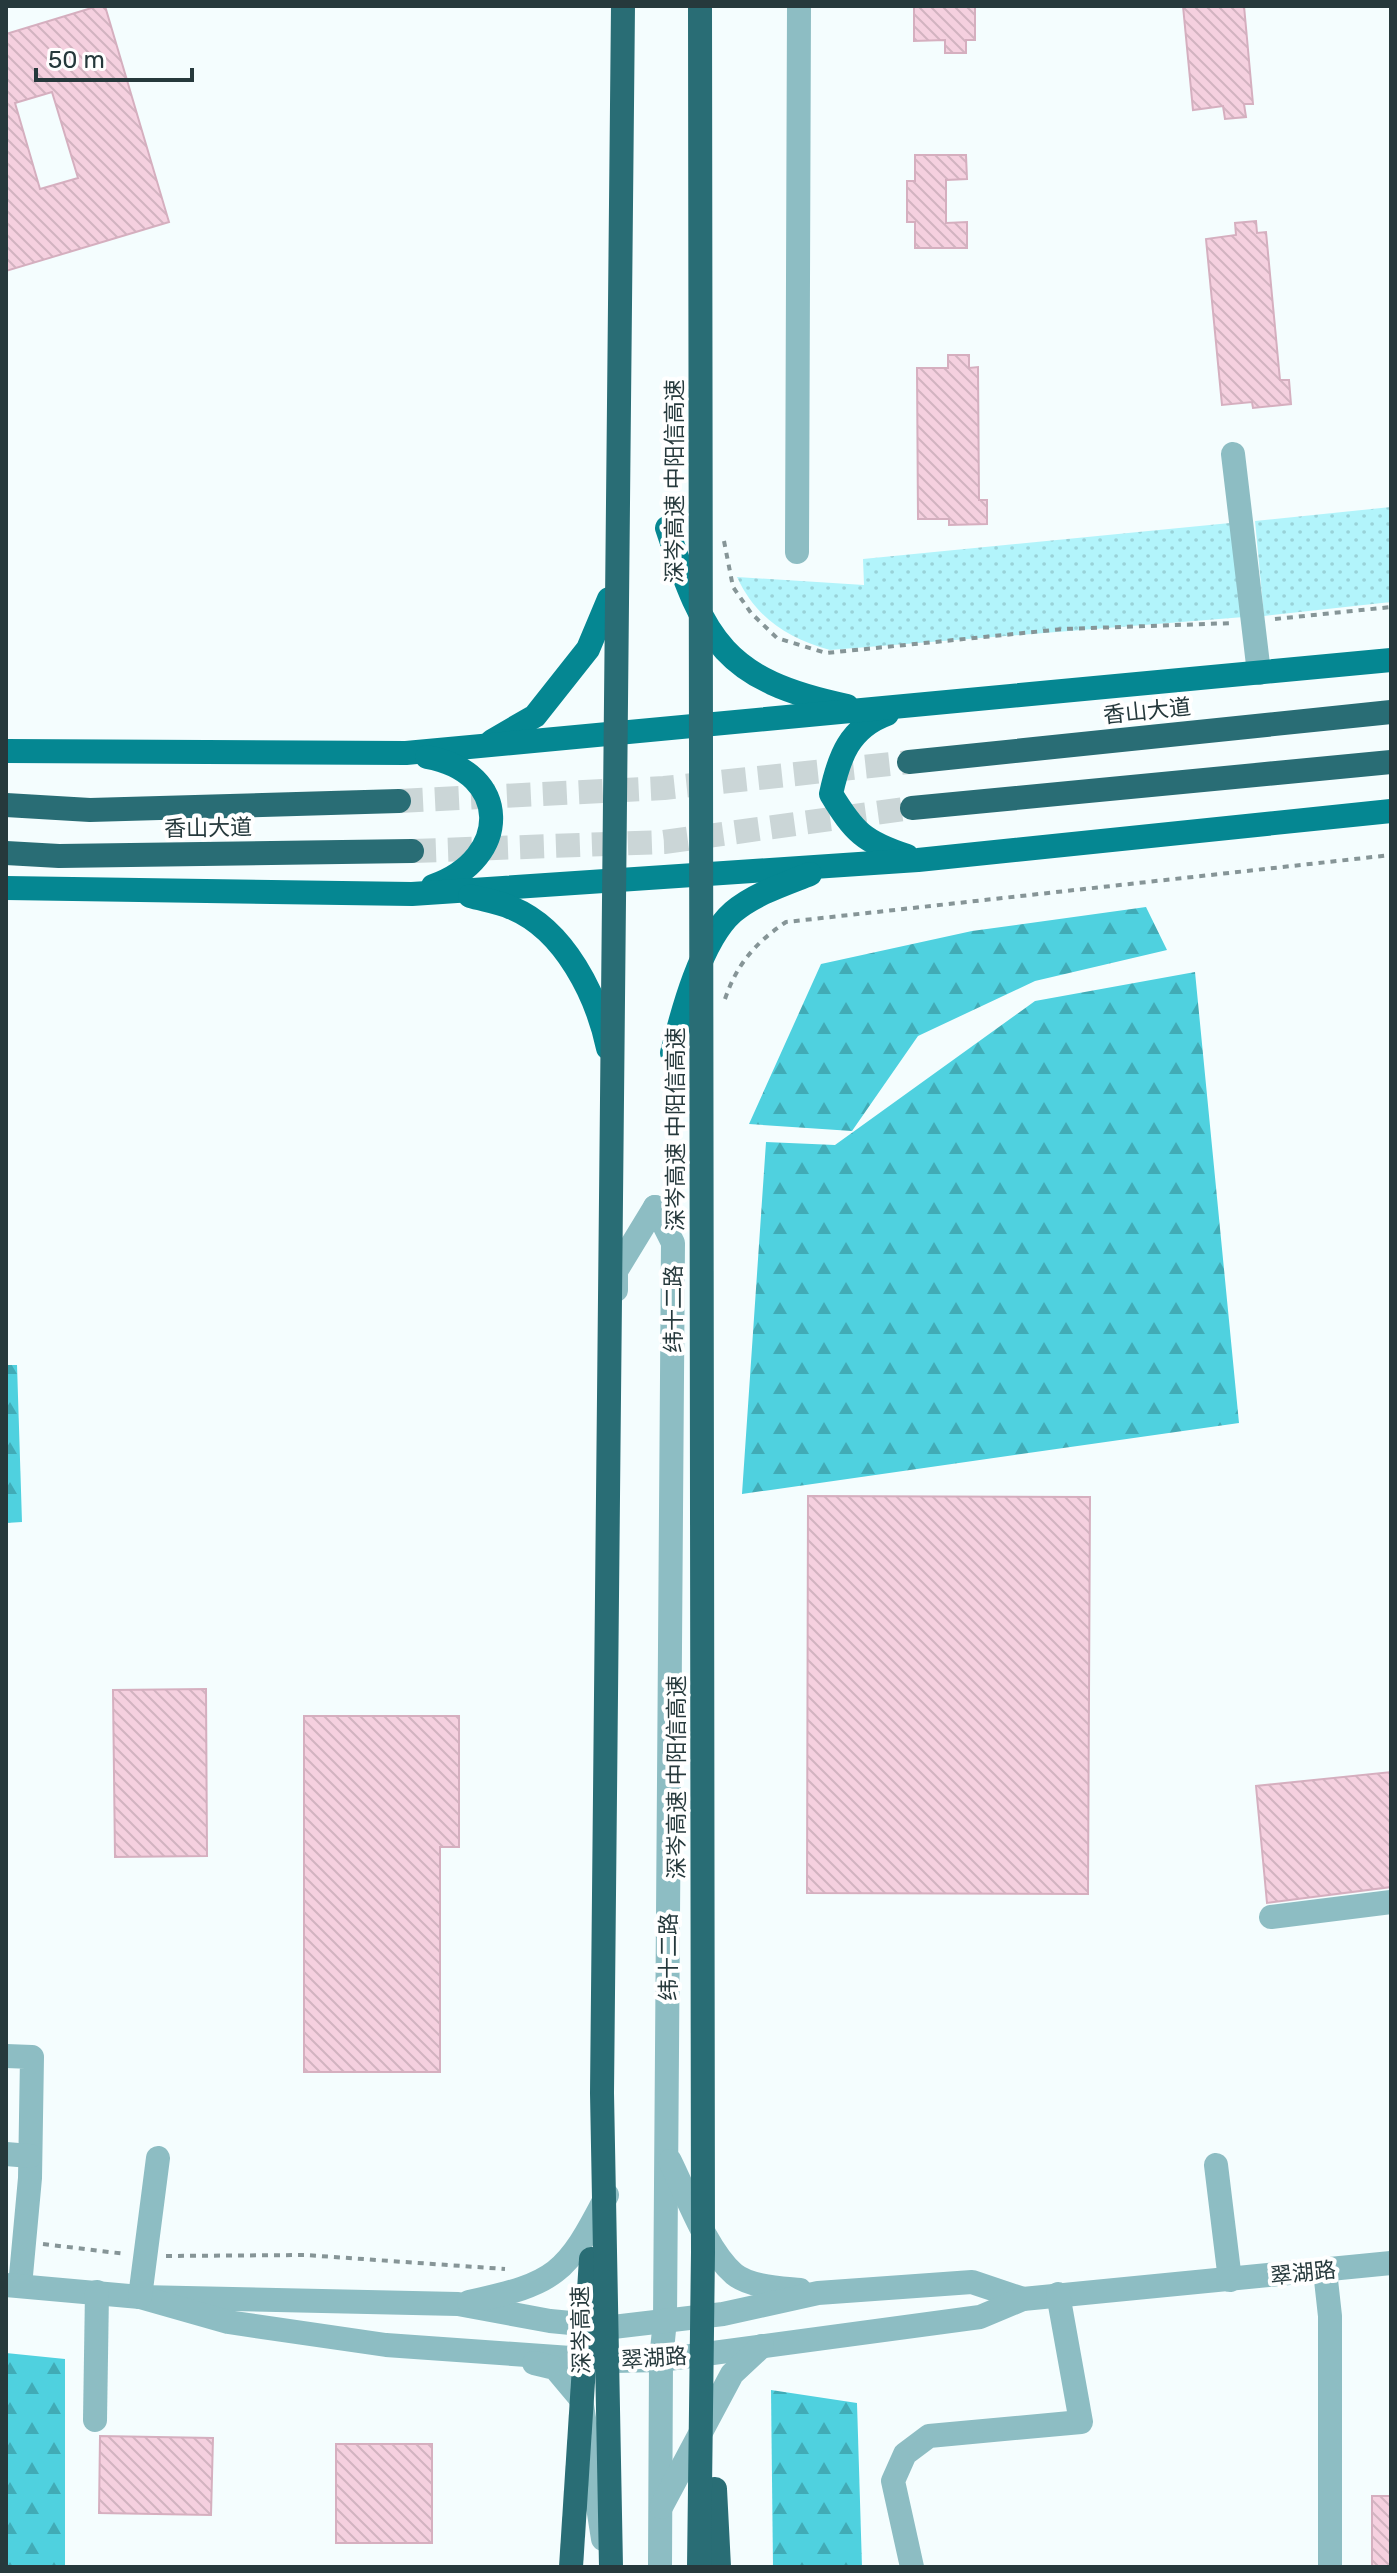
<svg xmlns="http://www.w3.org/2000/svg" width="1397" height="2573" viewBox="0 0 1397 2573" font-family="Rubik,'Noto Sans SC',sans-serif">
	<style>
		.grass { fill: url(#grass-dots) }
		.forest { fill: url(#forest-firs) }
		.building { fill: url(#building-back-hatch); stroke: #d5afbf; stroke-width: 2; fill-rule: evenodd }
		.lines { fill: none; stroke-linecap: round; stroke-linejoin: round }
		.highway-tunnel { stroke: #cbd6d7; stroke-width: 24; stroke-dasharray: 24 12; stroke-linecap: butt }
		.path { stroke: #869597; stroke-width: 4; stroke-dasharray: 6 6; stroke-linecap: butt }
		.minor { stroke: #8dbdc3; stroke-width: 24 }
		.major { stroke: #058792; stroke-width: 24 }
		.highway { stroke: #296d75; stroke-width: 24 }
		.highway-bridge { stroke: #296d75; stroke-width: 24 }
		.labels { text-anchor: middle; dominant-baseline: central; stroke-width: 8; stroke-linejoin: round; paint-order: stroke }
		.street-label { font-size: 22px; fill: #26393c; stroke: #fff }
	</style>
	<defs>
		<pattern id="grass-dots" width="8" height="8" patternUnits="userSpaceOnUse" patternTransform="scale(2)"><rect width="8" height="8" fill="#b2f4fb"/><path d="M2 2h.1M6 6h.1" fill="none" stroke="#99d2d8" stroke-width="1.8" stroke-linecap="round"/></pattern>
		<pattern id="forest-firs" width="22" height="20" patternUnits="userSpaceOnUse" patternTransform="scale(2)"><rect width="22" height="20" fill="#4fd1df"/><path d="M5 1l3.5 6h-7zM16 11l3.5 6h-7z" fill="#41abb6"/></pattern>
		<pattern id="building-back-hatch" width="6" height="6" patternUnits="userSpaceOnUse" patternTransform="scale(2)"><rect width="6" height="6" fill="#f5d0df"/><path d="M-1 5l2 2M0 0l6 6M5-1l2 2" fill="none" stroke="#d2b3c0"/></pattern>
	</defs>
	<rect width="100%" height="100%" fill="#f4fdfe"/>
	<g class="grass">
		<path d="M 1391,507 L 1391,602 L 1264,616 L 1255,521 Z"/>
		<path d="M 1230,523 L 1244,617 L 830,650 C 787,638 756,618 737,577 L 864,585 L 863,559 Z"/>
	</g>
	<g class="forest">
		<path d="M 1146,907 L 1167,950 L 1035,981 L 918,1036 L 852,1131 L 749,1124 L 821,964 L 972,931 Z"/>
		<path d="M 1195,972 L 1239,1423 L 742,1494 L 766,1142 L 835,1145 L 1035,1001 Z"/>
		<path d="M 6,1365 L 17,1365 L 22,1522 L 6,1523 Z"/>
		<path d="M 6,2353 L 65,2359 L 65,2567 L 6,2567 Z"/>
		<path d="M 771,2390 L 857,2403 L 862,2567 L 773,2567 Z"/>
	</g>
	<g class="building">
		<path d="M 98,6 L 105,6 L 169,222 L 6,271 L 6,34 ZM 52,92 L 78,178 L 40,189 L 15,103 Z"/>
		<path d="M 914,6 L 975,6 L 975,40 L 966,40 L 966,53 L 945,53 L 945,40 L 914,41 Z"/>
		<path d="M 1183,6 L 1244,6 L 1253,104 L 1244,104 L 1246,117 L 1225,119 L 1223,106 L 1193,110 Z"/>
		<path d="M 915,155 L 966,155 L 967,179 L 946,180 L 946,223 L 967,222 L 967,248 L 915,248 L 915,222 L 907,222 L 907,181 L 915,181 Z"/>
		<path d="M 1256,221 L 1257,233 L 1266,232 L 1280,380 L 1289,380 L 1291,404 L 1253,408 L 1252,402 L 1222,405 L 1206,239 L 1236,235 L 1235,223 Z"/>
		<path d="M 948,355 L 969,355 L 969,368 L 978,367 L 979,500 L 987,500 L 987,524 L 949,525 L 949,519 L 918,519 L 917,368 L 948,368 Z"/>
		<path d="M 808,1496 L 1090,1497 L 1088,1894 L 807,1893 Z"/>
		<path d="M 206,1689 L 207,1856 L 115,1857 L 113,1690 Z"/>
		<path d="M 304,1716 L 459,1716 L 459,1847 L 440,1847 L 440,2072 L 304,2072 Z"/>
		<path d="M 1391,1772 L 1391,1887 L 1267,1903 L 1256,1786 Z"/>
		<path d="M 100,2436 L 213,2438 L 211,2515 L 99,2513 Z"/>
		<rect x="336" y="2444" width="96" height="99"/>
		<rect x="1372" y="2496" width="19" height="71"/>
	</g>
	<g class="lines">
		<g class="highway-tunnel">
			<path d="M 399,801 L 664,788 L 909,762"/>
			<path d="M 412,851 L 664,842 L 912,808"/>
		</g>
		<g class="path">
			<path d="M 724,541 L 733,587 L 751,613 L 777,638 L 826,653 L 1063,629 L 1234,623"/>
			<path d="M 1275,619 L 1391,607"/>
			<path d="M 725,999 C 737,964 755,943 786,922 L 1391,855"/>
			<path d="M 43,2244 L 126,2254"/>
			<path d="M 166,2256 L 305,2255 L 505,2269"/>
		</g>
		<g class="minor">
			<path d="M 1233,454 L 1259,673"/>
			<path d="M 797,552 L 799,6"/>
			<path d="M 655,1207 L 673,1243 L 665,2320 L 661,2360 L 660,2567"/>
			<path d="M 616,1290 L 616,1271 L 655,1207"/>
			<path d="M 1271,1917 L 1391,1902"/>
			<path d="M 6,2056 L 32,2057 L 30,2178 L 20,2286"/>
			<path d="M 6,2154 L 30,2156"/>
			<path d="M 670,2161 C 686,2193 706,2250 734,2274 C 750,2287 781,2288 800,2290"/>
			<path d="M 1216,2165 L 1230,2280"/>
			<path d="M 1325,2271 L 1330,2316 L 1330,2567"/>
			<path d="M 6,2285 L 140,2297 L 458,2304 L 550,2321 L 613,2327 L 723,2314 L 818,2293 L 972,2282 L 1023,2299"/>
			<path d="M 140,2297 L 228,2322 L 386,2345 L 613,2361 L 661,2360 L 980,2317 L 1023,2299 L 1391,2263"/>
			<path d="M 140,2297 L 158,2158"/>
			<path d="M 469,2302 C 556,2283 566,2275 607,2195"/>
			<path d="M 534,2363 L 555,2368 L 581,2399 L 603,2539"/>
			<path d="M 95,2420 L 97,2292"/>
			<path d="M 661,2507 L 732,2374 L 762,2346"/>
			<path d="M 912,2567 L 893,2481 L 905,2454 L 929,2436 L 1081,2422 L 1058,2294"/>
		</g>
		<g class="major">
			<path d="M 667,528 C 705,642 724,680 847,706"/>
			<path d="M 887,714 C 849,728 839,757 831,794 C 854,832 864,842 907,856"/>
			<path d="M 492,741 L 535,716 L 588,649 L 609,599"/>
			<path d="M 6,751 L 406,753 L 1391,660"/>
			<path d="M 427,757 C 511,772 512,858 433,886"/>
			<path d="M 6,888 L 412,894 L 918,860 L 1391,811"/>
			<path d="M 470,896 C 484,900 499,902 512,908 C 565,930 597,996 608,1048"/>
			<path d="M 672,1053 C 682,1013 701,940 733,912 C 754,894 785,884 810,874"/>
		</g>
		<g class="highway">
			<path d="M 909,762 L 1391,712"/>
			<path d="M 6,805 L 90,810 L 399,801"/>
			<path d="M 912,808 L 1391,762"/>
			<path d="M 6,853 L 59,856 L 412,851"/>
		</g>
		<g class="highway-bridge">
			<path d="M 715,2489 L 719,2567"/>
			<path d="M 571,2567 L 591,2259"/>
			<path d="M 611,2567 L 602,2093 L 623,6"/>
			<path d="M 699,2567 L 703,2252 L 700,6"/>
		</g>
	</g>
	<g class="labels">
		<g class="street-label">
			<text transform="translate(674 481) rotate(-90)">深岑高速 中阳信高速</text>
			<text transform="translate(1147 711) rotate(-6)">香山大道</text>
			<text transform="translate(208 828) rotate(-1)">香山大道</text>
			<text transform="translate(675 1129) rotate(-90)">深岑高速 中阳信高速</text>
			<text transform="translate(673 1309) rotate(-90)">纬十二路</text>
			<text transform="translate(676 1777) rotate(-90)">深岑高速 中阳信高速</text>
			<text transform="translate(668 1957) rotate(-90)">纬十二路</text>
			<text transform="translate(1303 2273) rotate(-6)">翠湖路</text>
			<text transform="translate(581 2330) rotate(-91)">深岑高速</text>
			<text transform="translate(654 2358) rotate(-4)">翠湖路</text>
		</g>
	</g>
	<rect width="1397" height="2573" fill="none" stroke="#26393c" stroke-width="16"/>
	<path d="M36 68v12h156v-12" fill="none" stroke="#26393c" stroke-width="4"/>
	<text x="48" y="68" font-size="24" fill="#26393c" stroke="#ffffff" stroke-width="6" paint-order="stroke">50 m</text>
</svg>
